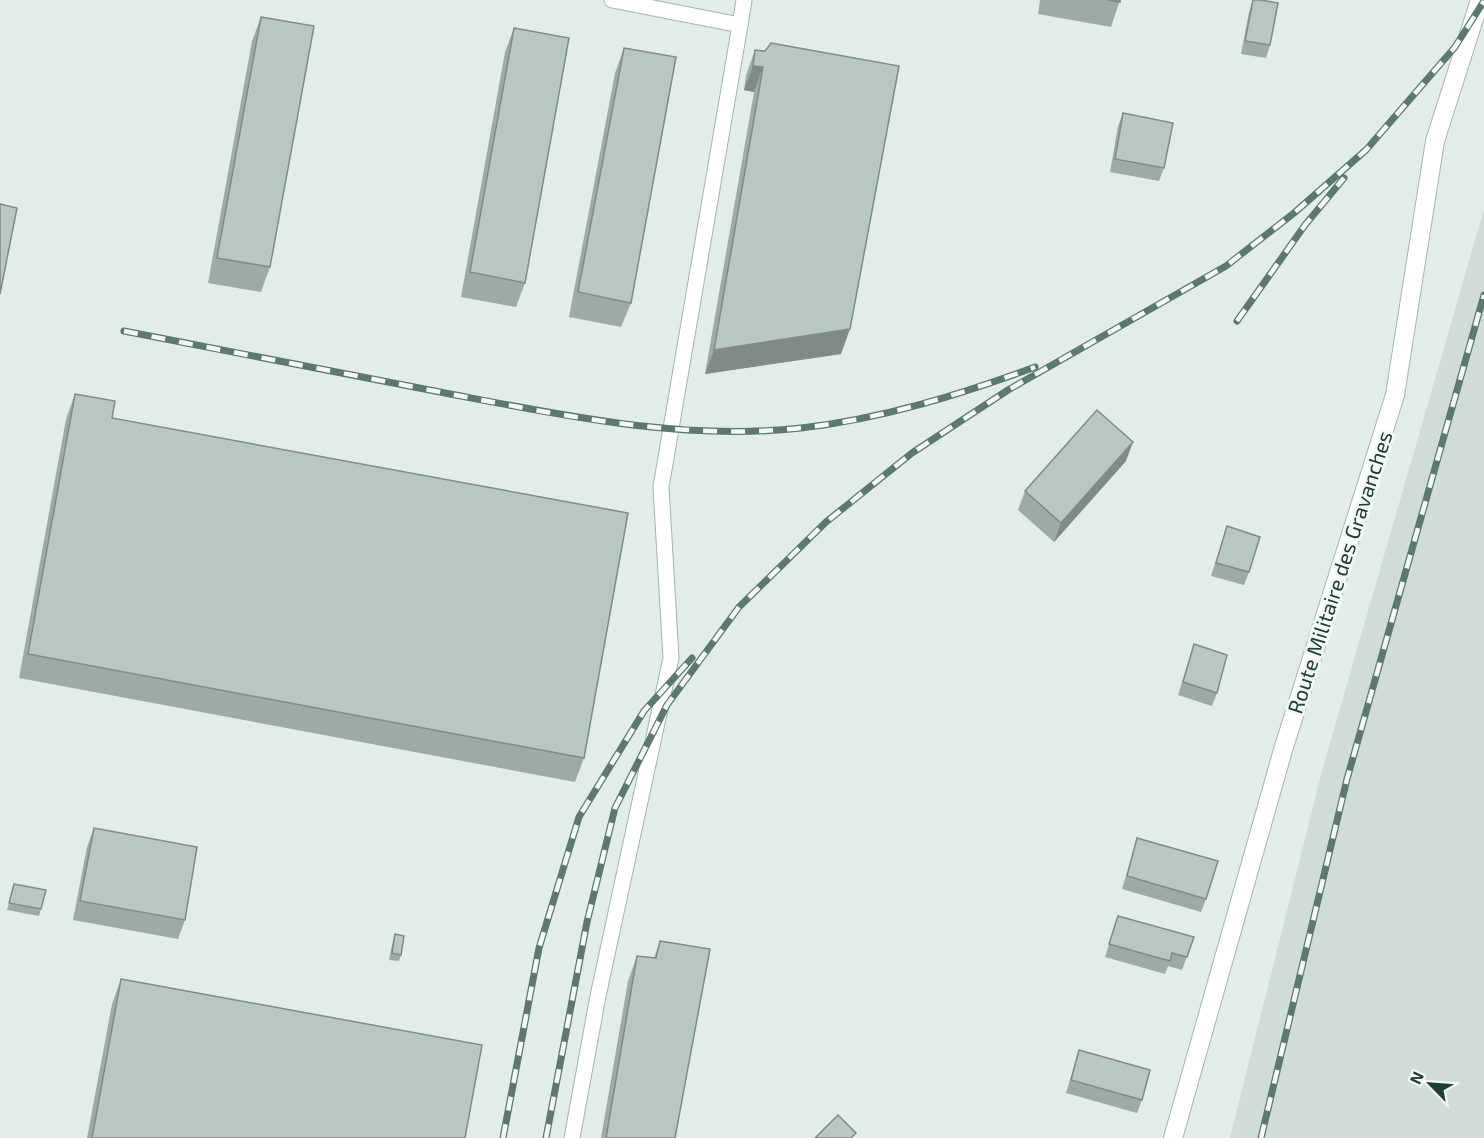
<svg xmlns="http://www.w3.org/2000/svg" width="1484" height="1138" viewBox="0 0 1484 1138" font-family="'Exo 2',sans-serif">
	<style>
		.built { fill: #d0dcd7 }
		.lines { fill: none; stroke-linecap: round; stroke-linejoin: round }
		.service-casing { stroke: #a5b4af; stroke-width: 17 }
		.minor-casing { stroke: #a5b4af; stroke-width: 20 }
		.service { stroke: #fff; stroke-width: 15 }
		.minor { stroke: #fff; stroke-width: 18 }
		.rail-casing { stroke: #5d7871; stroke-width: 7 }
		.rail { stroke: #f2f8f5; stroke-width: 4.5; stroke-dasharray: 14; stroke-linecap: butt }
		.wall { fill: #9daba6 }
		.shaded-wall { fill: #808b87 }
		.building { fill: #b7c7c1; stroke: #808b87; stroke-width: 1.5 }
		.labels { text-anchor: middle; dominant-baseline: central; stroke-width: 6; stroke-linejoin: round; paint-order: stroke }
		.street-label { font-size: 21px; fill: #223d36; stroke: #f2f8f5 }
	</style>
	<rect width="100%" height="100%" fill="#e2ece8"/>
	<path class="built" d="M 1484,209 L 1484,1138 L 1230,1138 L 1322,771 Z"/>
	<g class="lines">
		<defs>
			<g id="service">
				<path d="M 740,25 L 744,0"/>
				<path d="M 572,1138 L 598,996 L 671,658 L 661,487 L 740,25 L 612,0"/>
			</g>
			<path id="minor" d="M 1173,1138 L 1283,750 L 1395,395 L 1435,141 L 1480,0"/>
		</defs>
		<use href="#service" class="service-casing"/>
		<use href="#minor" class="minor-casing"/>
		<use href="#service" class="service"/>
		<use href="#minor" class="minor"/>
		<defs>
			<g id="rail">
				<path d="M 1237,321 L 1305,225 L 1344,178"/>
				<path d="M 124,331 C 231,352 338,372 445,393 C 561,415 682,441 801,428 C 881,419 959,395 1035,367"/>
				<path d="M 503,1138 L 539,948 L 579,817 L 644,711 L 692,658"/>
				<path d="M 546,1138 L 587,922 L 615,808 L 667,705 L 739,607 L 826,522 L 912,453 L 1008,390 L 1226,266 L 1294,213 L 1366,150 L 1455,47 L 1484,1"/>
				<path d="M 1261,1138 L 1347,779 L 1484,295"/>
			</g>
		</defs>
		<use href="#rail" class="rail-casing"/>
		<use href="#rail" class="rail"/>
	</g>
	<g class="wall">
		<path d="M 1040,0 L 1120,0 L 1111,27 L 1038,14 Z"/>
		<path d="M 1253,0 L 1270,45 L 1266,58 L 1241,54 L 1249,12 Z"/>
		<path d="M 261,17 L 270,267 L 261,292 L 208,283 L 252,41 Z"/>
		<path d="M 514,28 L 525,283 L 516,307 L 461,297 L 505,52 Z"/>
		<path d="M 624,48 L 631,303 L 621,327 L 569,317 L 615,73 Z"/>
		<path d="M 755,50 L 765,51 L 841,354 L 705,374 L 754,92 L 744,90 L 746,75 Z"/>
		<path d="M 1123,113 L 1164,168 L 1159,181 L 1110,172 L 1118,126 Z"/>
		<path d="M 75,394 L 112,418 L 584,758 L 575,782 L 19,678 L 66,419 Z"/>
		<path d="M 1126,461 L 1054,542 L 1018,510 L 1025,491 Z"/>
		<path d="M 1227,526 L 1249,572 L 1244,585 L 1211,576 Z"/>
		<path d="M 1194,644 L 1217,693 L 1212,706 L 1178,695 Z"/>
		<path d="M 94,828 L 185,920 L 178,939 L 73,920 L 87,847 Z"/>
		<path d="M 1137,838 L 1206,899 L 1201,912 L 1122,889 Z"/>
		<path d="M 14,884 L 41,909 L 39,916 L 7,910 Z"/>
		<path d="M 1118,916 L 1194,937 L 1182,970 L 1168,966 L 1165,974 L 1105,957 Z"/>
		<path d="M 395,934 L 401,955 L 399,961 L 389,960 L 393,940 Z"/>
		<path d="M 660,941 L 675,1138 L 601,1138 L 628,981 L 637,956 L 654,958 Z"/>
		<path d="M 121,979 L 465,1138 L 87,1138 L 112,1004 Z"/>
		<path d="M 1079,1050 L 1142,1100 L 1137,1113 L 1066,1093 Z"/>
	</g>
	<g class="shaded-wall">
		<path d="M 753,66 L 763,67 L 754,92 L 744,90 Z"/>
		<path d="M 850,329 L 841,354 L 705,374 L 714,350 Z"/>
		<path d="M 1133,442 L 1126,461 L 1054,542 L 1061,523 Z"/>
	</g>
	<g class="building">
		<path d="M 1108,0 L 1120,0 L 1120,2 Z"/>
		<path d="M 1253,0 L 1261,0 L 1278,3 L 1270,45 L 1245,41 Z"/>
		<path d="M 261,17 L 314,26 L 270,267 L 217,258 Z"/>
		<path d="M 514,28 L 569,38 L 525,283 L 470,272 Z"/>
		<path d="M 771,43 L 899,66 L 850,329 L 714,350 L 763,67 L 753,66 L 755,50 L 765,51 Z"/>
		<path d="M 624,48 L 676,57 L 631,303 L 578,292 Z"/>
		<path d="M 1123,113 L 1173,123 L 1164,168 L 1115,159 Z"/>
		<path d="M 0,204 L 17,208 L 0,294 Z"/>
		<path d="M 75,394 L 115,401 L 112,418 L 628,513 L 584,758 L 28,654 Z"/>
		<path d="M 1097,410 L 1133,442 L 1061,523 L 1025,491 Z"/>
		<path d="M 1227,526 L 1260,537 L 1249,572 L 1216,563 Z"/>
		<path d="M 1194,644 L 1227,655 L 1217,693 L 1183,682 Z"/>
		<path d="M 94,828 L 197,847 L 185,920 L 80,901 Z"/>
		<path d="M 1137,838 L 1218,861 L 1206,899 L 1127,876 Z"/>
		<path d="M 14,884 L 46,890 L 41,909 L 9,903 Z"/>
		<path d="M 1118,916 L 1194,937 L 1187,957 L 1172,953 L 1170,961 L 1109,944 Z"/>
		<path d="M 395,934 L 404,936 L 401,955 L 392,953 Z"/>
		<path d="M 660,941 L 710,949 L 675,1138 L 606,1138 L 637,956 L 656,958 Z"/>
		<path d="M 121,979 L 482,1045 L 465,1138 L 92,1138 Z"/>
		<path d="M 1079,1050 L 1150,1070 L 1142,1100 L 1071,1080 Z"/>
		<path d="M 838,1115 L 856,1133 L 851,1138 L 815,1138 Z"/>
	</g>
	<g class="labels">
		<g class="street-label">
			<text transform="translate(1339 572) rotate(-72)">Route Militaire des Gravanches</text>
		</g>
	</g>
	<g transform="translate(1430 1084) rotate(295)" stroke="#f2f8f5" stroke-width="4.5" paint-order="stroke">
	<path d="M0-4.5L10 22L0 15L-10 22Z" fill="#223d36"/>
	<text y="-9" font-size="16" font-weight="bold" text-anchor="middle" fill="#223d36">N</text>
	</g>
</svg>
